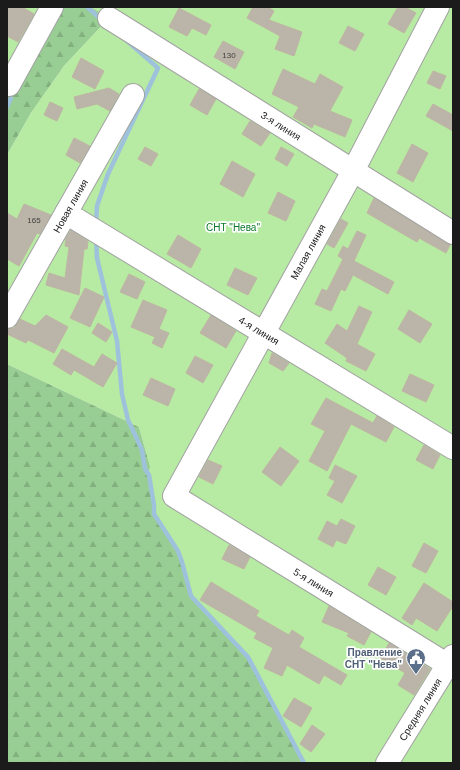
<svg xmlns="http://www.w3.org/2000/svg" width="460" height="770" viewBox="0 0 460 770" font-family="Helvetica,sans-serif">
	<style>
		.forest { fill: url(#forest-firs) }
		.garden { fill: #b7eaa3 }
		.lines { fill: none; stroke-linecap: round; stroke-linejoin: round }
		.stream { stroke: #9fc2dc; stroke-width: 4.5 }
		.building { fill: #bab4a9; stroke: #bfb5a2 }
		.minor-casing { stroke: #a2a2a2; stroke-width: 24 }
		.minor { stroke: #fff; stroke-width: 22 }
		.labels { text-anchor: middle; dominant-baseline: central; stroke-width: 3.5; stroke-linejoin: round; paint-order: stroke }
		.number-label { font-size: 8px; fill: #43413e }
		.street-label { font-size: 10px; fill: #1b1b1b; stroke: #fff }
		.park-label { font-size: 10px; fill: #097929; stroke: #fff }
		.service-label { font-size: 10px; font-weight: bold; fill: #4e5e75; stroke: #fff; text-anchor: end }
	</style>
	<defs>
		<pattern id="forest-firs" width="22" height="20" patternUnits="userSpaceOnUse"><rect width="22" height="20" fill="#98ce93"/><path d="M5 1l3.5 6h-7zM16 11l3.5 6h-7z" fill="#82b07e"/></pattern>
	</defs>
	<rect width="100%" height="100%" fill="#edebe0"/>
	<g class="forest">
		<path d="M 53,7 L 91,7 L 109,18 L 64,66 L 31,113 L 7,155 L 7,90 Z"/>
		<path d="M 7,364 L 139,427 L 150,466 L 149,475 L 154,505 L 154,514 L 178,551 L 182,562 L 191,596 L 248,657 L 303,763 L 7,763 Z"/>
	</g>
	<g class="garden">
		<path d="M 7,7 L 53,7 L 7,90 Z"/>
		<path d="M 91,7 L 453,7 L 453,763 L 303,763 L 248,657 L 191,596 L 182,562 L 178,551 L 154,514 L 154,505 L 149,475 L 150,466 L 139,427 L 7,364 L 7,155 L 31,113 L 64,66 L 109,18 Z"/>
	</g>
	<g class="lines">
		<g class="stream">
			<path d="M 87,7 L 102,20"/>
			<path d="M 7,107 L 11,98"/>
			<path d="M 96,223 L 97,206 L 108,174 L 158,68 L 126,40"/>
			<path d="M 96,239 L 97,258 L 117,341 L 122,394 L 128,420 L 142,450 L 145,469 L 149,475 L 154,505 L 154,514 L 178,551 L 182,562 L 191,596 L 248,657 L 304,763"/>
		</g>
	</g>
	<g class="building">
		<path d="M 9,7 L 22,7 L 34,14 L 18,42 L 7,36 L 7,12 Z"/>
		<path d="M 253,7 L 268,7 L 274,11 L 269,20 L 302,32 L 294,56 L 275,49 L 280,36 L 247,18 Z"/>
		<path d="M 398,7 L 405,7 L 416,13 L 404,33 L 388,24 Z"/>
		<path d="M 179,8 L 211,25 L 206,35 L 192,28 L 187,36 L 169,27 Z"/>
		<path d="M 348,26 L 364,34 L 355,51 L 339,43 Z"/>
		<path d="M 223,41 L 244,52 L 235,69 L 214,57 Z"/>
		<path d="M 81,58 L 104,71 L 95,89 L 72,77 Z"/>
		<path d="M 283,69 L 315,84 L 320,74 L 343,87 L 330,111 L 352,120 L 345,137 L 314,124 L 312,128 L 293,117 L 299,107 L 272,94 Z"/>
		<path d="M 433,71 L 446,76 L 440,89 L 427,83 Z"/>
		<path d="M 109,88 L 119,94 L 110,111 L 97,104 L 77,109 L 74,97 Z"/>
		<path d="M 199,89 L 216,99 L 207,115 L 190,105 Z"/>
		<path d="M 50,102 L 63,108 L 57,121 L 44,115 Z"/>
		<path d="M 433,104 L 453,115 L 453,131 L 426,116 Z"/>
		<path d="M 250,121 L 270,133 L 261,146 L 242,134 Z"/>
		<path d="M 74,138 L 90,146 L 80,163 L 66,155 Z"/>
		<path d="M 412,144 L 428,153 L 413,182 L 397,173 Z"/>
		<path d="M 145,147 L 158,154 L 151,166 L 138,159 Z"/>
		<path d="M 281,147 L 294,154 L 287,166 L 275,159 Z"/>
		<path d="M 232,161 L 255,174 L 243,197 L 220,184 Z"/>
		<path d="M 278,192 L 295,201 L 286,221 L 268,213 Z"/>
		<path d="M 374,198 L 450,245 L 446,253 L 419,238 L 417,242 L 367,213 Z"/>
		<path d="M 24,204 L 51,215 L 40,234 L 37,233 L 19,266 L 7,259 L 7,213 L 17,219 Z"/>
		<path d="M 341,219 L 348,223 L 334,248 L 327,244 Z"/>
		<path d="M 71,230 L 88,241 L 87,249 L 84,249 L 79,295 L 46,285 L 49,273 L 65,278 L 69,247 L 65,246 L 66,238 Z"/>
		<path d="M 357,231 L 366,235 L 354,261 L 394,282 L 388,294 L 353,275 L 345,291 L 341,289 L 331,311 L 315,304 L 322,289 L 327,291 L 343,259 L 338,256 L 343,246 L 348,249 Z"/>
		<path d="M 178,235 L 201,249 L 191,268 L 167,254 Z"/>
		<path d="M 235,268 L 257,278 L 248,295 L 227,285 Z"/>
		<path d="M 129,274 L 145,282 L 137,299 L 120,292 Z"/>
		<path d="M 85,288 L 104,297 L 90,327 L 70,318 Z"/>
		<path d="M 143,300 L 167,310 L 159,329 L 169,333 L 162,348 L 152,343 L 155,337 L 131,327 Z"/>
		<path d="M 359,306 L 372,312 L 357,344 L 375,354 L 366,371 L 346,361 L 347,358 L 325,343 L 337,324 L 347,331 Z"/>
		<path d="M 409,310 L 432,324 L 420,343 L 398,329 Z"/>
		<path d="M 46,315 L 68,327 L 54,353 L 28,340 L 26,343 L 7,334 L 8,329 L 14,328 L 20,319 L 35,326 Z"/>
		<path d="M 211,315 L 236,331 L 226,348 L 200,333 Z"/>
		<path d="M 98,323 L 112,332 L 106,342 L 92,333 Z"/>
		<path d="M 62,349 L 94,367 L 102,354 L 117,363 L 103,387 L 74,370 L 71,375 L 53,364 Z"/>
		<path d="M 272,353 L 289,363 L 283,371 L 269,363 Z"/>
		<path d="M 195,356 L 213,365 L 203,383 L 186,373 Z"/>
		<path d="M 410,374 L 434,385 L 426,402 L 402,391 Z"/>
		<path d="M 151,378 L 175,389 L 168,406 L 143,395 Z"/>
		<path d="M 326,398 L 373,423 L 377,416 L 394,427 L 386,442 L 351,424 L 327,471 L 309,461 L 325,431 L 311,424 Z"/>
		<path d="M 424,445 L 440,455 L 433,469 L 416,460 Z"/>
		<path d="M 280,447 L 299,461 L 281,486 L 262,472 Z"/>
		<path d="M 208,460 L 222,466 L 213,484 L 199,477 Z"/>
		<path d="M 335,465 L 357,476 L 342,503 L 327,495 L 335,481 L 329,478 Z"/>
		<path d="M 341,519 L 355,526 L 346,544 L 336,540 L 333,547 L 318,539 L 327,521 L 337,526 Z"/>
		<path d="M 424,543 L 438,551 L 426,573 L 412,566 Z"/>
		<path d="M 229,545 L 250,557 L 244,569 L 222,559 Z"/>
		<path d="M 378,567 L 396,577 L 386,595 L 368,585 Z"/>
		<path d="M 211,582 L 259,611 L 256,616 L 289,635 L 292,630 L 304,638 L 299,647 L 347,675 L 341,685 L 324,675 L 319,684 L 287,665 L 282,676 L 264,668 L 273,648 L 254,638 L 257,633 L 200,600 Z"/>
		<path d="M 424,583 L 453,602 L 453,606 L 437,631 L 416,618 L 412,625 L 402,618 Z"/>
		<path d="M 329,606 L 371,632 L 364,645 L 347,636 L 349,633 L 322,622 Z"/>
		<path d="M 389,643 L 430,669 L 414,695 L 398,685 L 405,673 L 380,658 Z"/>
		<path d="M 294,698 L 312,708 L 301,727 L 283,716 Z"/>
		<path d="M 312,725 L 325,734 L 311,752 L 300,744 Z"/>
	</g>
	<g class="lines">
		<defs>
			<g id="minor">
				<path id="s1" d="M 438,7 L 353,171 L 174,496 L 453,668"/>
				<path id="s2" d="M 109,18 L 453,233"/>
				<path d="M 9,85 L 52,7"/>
				<path id="s3" d="M 66,213 L 453,448"/>
				<path id="s4" d="M 7,317 L 133,95"/>
				<path id="s5" d="M 387,763 L 453,656"/>
			</g>
		</defs>
		<use href="#minor" class="minor-casing"/>
		<use href="#minor" class="minor"/>
	</g>
	<defs>
		<symbol id="civic-pin" viewBox="-11 -11 22 30"><path d="M0 17L-7.5 6A9.5 9.5 0 1 1 7.5 6Z" fill="#5c6f8a" stroke="#fff"/><path d="M-.6-6.5H3V-4.5H.6V-3L4-1V1h2V6H-6V1h2V-1L-.6-3ZM-1.2 2.5V6h2.4V2.5Z" fill="#fff"/></symbol>
	</defs>
	<g fill-rule="evenodd">
		<use href="#civic-pin" x="405" y="647" width="22" height="30"/>
	</g>
	<g class="labels">
		<g class="number-label">
			<text x="229" y="55">130</text>
			<text x="34" y="220">165</text>
		</g>
		<g class="street-label">
			<text stroke="none"><textPath href="#s2" startOffset="203">3-я линия</textPath></text>
			<text stroke="none"><textPath href="#s4" startOffset="128">Новая линия</textPath></text>
			<text transform="translate(308 252) rotate(-61)">Малая линия</text>
			<text stroke="none"><textPath href="#s3" startOffset="226">4-я линия</textPath></text>
			<text stroke="none"><textPath href="#s1" startOffset="720">5-я линия</textPath></text>
			<text stroke="none"><textPath href="#s5" startOffset="63">Средняя линия</textPath></text>
		</g>
		<g class="park-label">
			<text x="233" y="227">СНТ "Нева"</text>
		</g>
		<g class="service-label">
			<text x="402" y="652">Правление<tspan x="402" dy="12">СНТ "Нева"</tspan></text>
		</g>
	</g>
	<rect width="460" height="770" fill="none" stroke="#1b1b1b" stroke-width="16"/>
</svg>
